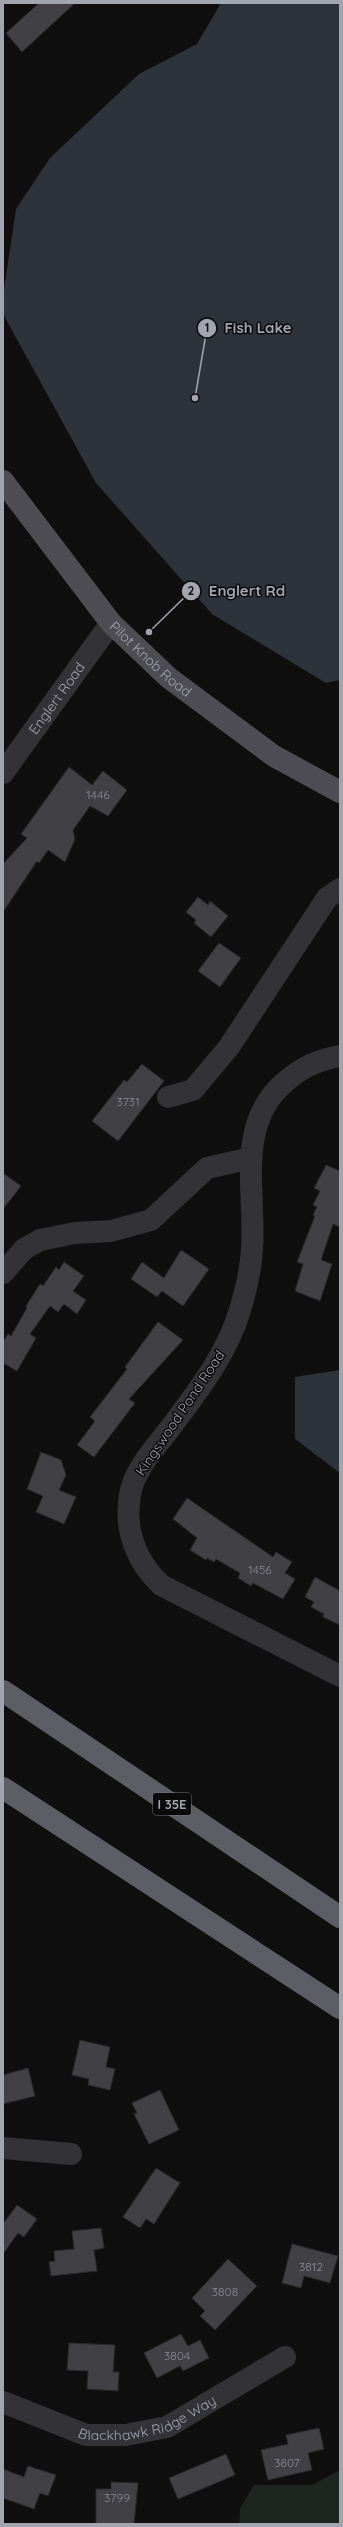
<svg xmlns="http://www.w3.org/2000/svg" width="343" height="2527" viewBox="0 0 343 2527" font-family="Quicksand,sans-serif">
	<style>
		.green { fill: #1e2420 }
		.water { fill: #2e333b }
		.building { fill: #414145; stroke: #2a292c }
		.lines { fill: none; stroke-linecap: round; stroke-linejoin: round }
		.minor { stroke: #333337; stroke-width: 22 }
		.major { stroke: #4d4d53; stroke-width: 22 }
		.highway { stroke: #5d5e65; stroke-width: 22 }
		.labels { text-anchor: middle; dominant-baseline: central; stroke-width: 3; stroke-linejoin: round; paint-order: stroke }
		.number-label { font-size: 12px; fill: #8a8b94 }
		.shield { fill: #0a0a0b; stroke: #74767e; stroke-width: 1 }
		.shield-label { font-size: 13px; font-weight: bold; fill: #a2a4af }
		.street-label { font-size: 14px; fill: #a2a4af; stroke: #0a0a0b }
		.leader { fill: none; stroke: #a2a4af; stroke-width: 1.5 }
		.callout-dot { fill: #a2a4af; stroke: #0a0a0b; stroke-width: 1.5 }
		.mark-label { font-size: 12px; text-anchor: middle; font-weight: bold; fill: #111 }
		.callout-label { font-size: 15px; text-anchor: middle; font-weight: bold; fill: #a2a4af; stroke: #0a0a0b; stroke-width: 3; stroke-linejoin: round; paint-order: stroke }
	</style>
	<rect width="100%" height="100%" fill="#0f0f10"/>
	<path class="green" d="M 340,2470 L 340,2524 L 239,2524 L 240,2508 L 254,2485 L 312,2485 Z"/>
	<g class="water">
		<path d="M 221,3 L 340,3 L 340,680 L 326,683 L 212,614 L 96,483 L 3,314 L 3,296 L 16,209 L 50,158 L 139,74 L 197,44 Z"/>
		<path d="M 340,1370 L 340,1473 L 295,1439 L 295,1377 Z"/>
	</g>
	<g class="building">
		<path d="M 39,3 L 75,3 L 22,52 L 6,33 Z"/>
		<path d="M 69,767 L 92,785 L 103,771 L 127,790 L 108,816 L 90,806 L 73,830 L 75,839 L 65,862 L 48,850 L 39,863 L 37,861 L 3,912 L 3,864 L 27,838 L 21,834 Z"/>
		<path d="M 198,897 L 208,905 L 210,901 L 228,916 L 211,937 L 194,923 L 196,920 L 186,912 Z"/>
		<path d="M 219,943 L 241,958 L 220,987 L 198,971 Z"/>
		<path d="M 142,1064 L 164,1081 L 118,1141 L 92,1121 L 124,1080 L 127,1082 Z"/>
		<path d="M 326,1165 L 340,1171 L 340,1227 L 333,1224 L 321,1260 L 332,1264 L 320,1301 L 295,1291 L 303,1264 L 297,1262 L 315,1216 L 313,1215 L 317,1207 L 313,1205 L 320,1191 L 314,1188 Z"/>
		<path d="M 3,1173 L 21,1186 L 3,1209 Z"/>
		<path d="M 181,1250 L 209,1269 L 183,1306 L 162,1291 L 157,1297 L 131,1279 L 142,1262 L 164,1278 Z"/>
		<path d="M 64,1262 L 84,1276 L 73,1291 L 86,1300 L 77,1314 L 64,1304 L 58,1312 L 50,1306 L 30,1334 L 36,1338 L 17,1371 L 3,1363 L 3,1342 L 8,1334 L 11,1336 L 27,1308 L 26,1306 L 40,1284 L 43,1286 L 56,1267 L 59,1270 Z"/>
		<path d="M 158,1322 L 183,1340 L 129,1399 L 135,1403 L 94,1457 L 77,1445 L 95,1421 L 90,1417 L 127,1369 L 125,1367 Z"/>
		<path d="M 41,1452 L 61,1460 L 66,1475 L 59,1490 L 76,1497 L 64,1524 L 36,1512 L 43,1496 L 27,1489 Z"/>
		<path d="M 187,1498 L 273,1557 L 276,1552 L 292,1562 L 285,1573 L 295,1579 L 283,1599 L 253,1583 L 251,1586 L 238,1578 L 240,1573 L 216,1559 L 214,1562 L 207,1558 L 206,1560 L 190,1550 L 197,1538 L 173,1519 Z"/>
		<path d="M 315,1577 L 340,1591 L 340,1625 L 323,1617 L 324,1614 L 311,1607 L 314,1602 L 305,1597 Z"/>
		<path d="M 80,2040 L 110,2047 L 106,2067 L 115,2069 L 110,2090 L 88,2085 L 89,2079 L 72,2075 Z"/>
		<path d="M 28,2068 L 35,2096 L 3,2104 L 3,2075 Z"/>
		<path d="M 160,2090 L 179,2130 L 149,2144 L 134,2114 L 137,2113 L 132,2103 Z"/>
		<path d="M 156,2168 L 180,2183 L 154,2224 L 146,2219 L 140,2228 L 123,2217 Z"/>
		<path d="M 17,2205 L 37,2219 L 24,2237 L 18,2233 L 3,2254 L 3,2224 Z"/>
		<path d="M 101,2228 L 104,2248 L 94,2250 L 97,2271 L 51,2276 L 49,2262 L 55,2261 L 54,2251 L 74,2249 L 72,2231 Z"/>
		<path d="M 292,2244 L 338,2256 L 330,2283 L 304,2276 L 301,2288 L 282,2283 Z"/>
		<path d="M 228,2259 L 257,2286 L 215,2330 L 200,2316 L 205,2311 L 192,2298 Z"/>
		<path d="M 181,2334 L 188,2346 L 200,2340 L 209,2358 L 183,2371 L 180,2366 L 157,2378 L 144,2353 Z"/>
		<path d="M 69,2343 L 115,2345 L 113,2372 L 119,2372 L 118,2391 L 87,2389 L 88,2371 L 67,2370 Z"/>
		<path d="M 319,2428 L 324,2449 L 308,2453 L 312,2470 L 268,2480 L 261,2450 L 288,2444 L 286,2435 Z"/>
		<path d="M 226,2454 L 235,2475 L 178,2499 L 169,2478 Z"/>
		<path d="M 28,2466 L 56,2475 L 48,2496 L 40,2493 L 34,2509 L 3,2498 L 3,2469 L 24,2477 Z"/>
		<path d="M 111,2482 L 138,2483 L 134,2524 L 96,2524 L 96,2489 L 111,2489 Z"/>
	</g>
	<g class="lines">
		<g class="minor">
			<path id="s1" d="M 3,773 L 111,623"/>
			<path d="M 340,1056 C 318,1060 302,1067 285,1082 C 235,1124 256,1192 252,1249 C 251,1269 246,1290 240,1310 C 227,1354 198,1391 171,1427 C 156,1447 134,1469 130,1495 C 124,1530 136,1561 161,1585 L 340,1676"/>
			<path d="M 168,1097 L 193,1090 L 229,1047 L 327,898 L 340,889"/>
			<path d="M 3,1273 L 24,1249 L 40,1240 L 75,1233 L 111,1231 L 151,1220 L 207,1168 L 251,1158"/>
			<path d="M 3,2148 L 71,2154"/>
			<path id="s2" d="M 3,2402 L 86,2435 L 126,2435 L 167,2427 L 285,2357"/>
		</g>
		<path class="major" id="s3" d="M 3,481 L 111,623 L 169,678 L 274,756 L 340,792"/>
		<g class="highway">
			<path d="M 3,1691 L 340,1917"/>
			<path d="M 3,1788 L 340,2008"/>
		</g>
	</g>
	<g class="labels">
		<g class="number-label">
			<text x="98" y="794">1446</text>
			<text x="128" y="1101">3731</text>
			<text x="260" y="1569">1456</text>
			<text x="311" y="2266">3812</text>
			<text x="225" y="2291">3808</text>
			<text x="177" y="2355">3804</text>
			<text x="287" y="2462">3807</text>
			<text x="117" y="2497">3799</text>
		</g>
		<rect class="shield" x="153" y="1793" width="38" height="22" rx="3"/>
		<g class="shield-label">
			<text x="172" y="1804">I 35E</text>
		</g>
		<g class="street-label">
			<text stroke="none"><textPath href="#s3" startOffset="232">Pilot Knob Road</textPath></text>
			<text stroke="none"><textPath href="#s1" startOffset="92">Englert Road</textPath></text>
			<text transform="translate(180 1413) rotate(-56)">Kingswood Pond Road</text>
			<text stroke="none"><textPath href="#s2" startOffset="154">Blackhawk Ridge Way</textPath></text>
		</g>
	</g>
	<path class="leader" d="M195 398L207 328M149 632L191 591"/>
	<g class="callout-dot">
		<circle cx="195" cy="398" r="4"/>
		<circle cx="149" cy="632" r="4"/>
		<circle cx="207" cy="328" r="10"/>
		<circle cx="191" cy="591" r="10"/>
	</g>
	<g class="mark-label">
		<text x="207" y="332">1</text>
		<text x="191" y="595">2</text>
	</g>
	<g class="callout-label">
		<text x="258" y="333">Fish Lake</text>
		<text x="247" y="596">Englert Rd</text>
	</g>
	<rect width="343" height="2527" fill="none" stroke="#a2a4af" stroke-width="8"/>
</svg>
